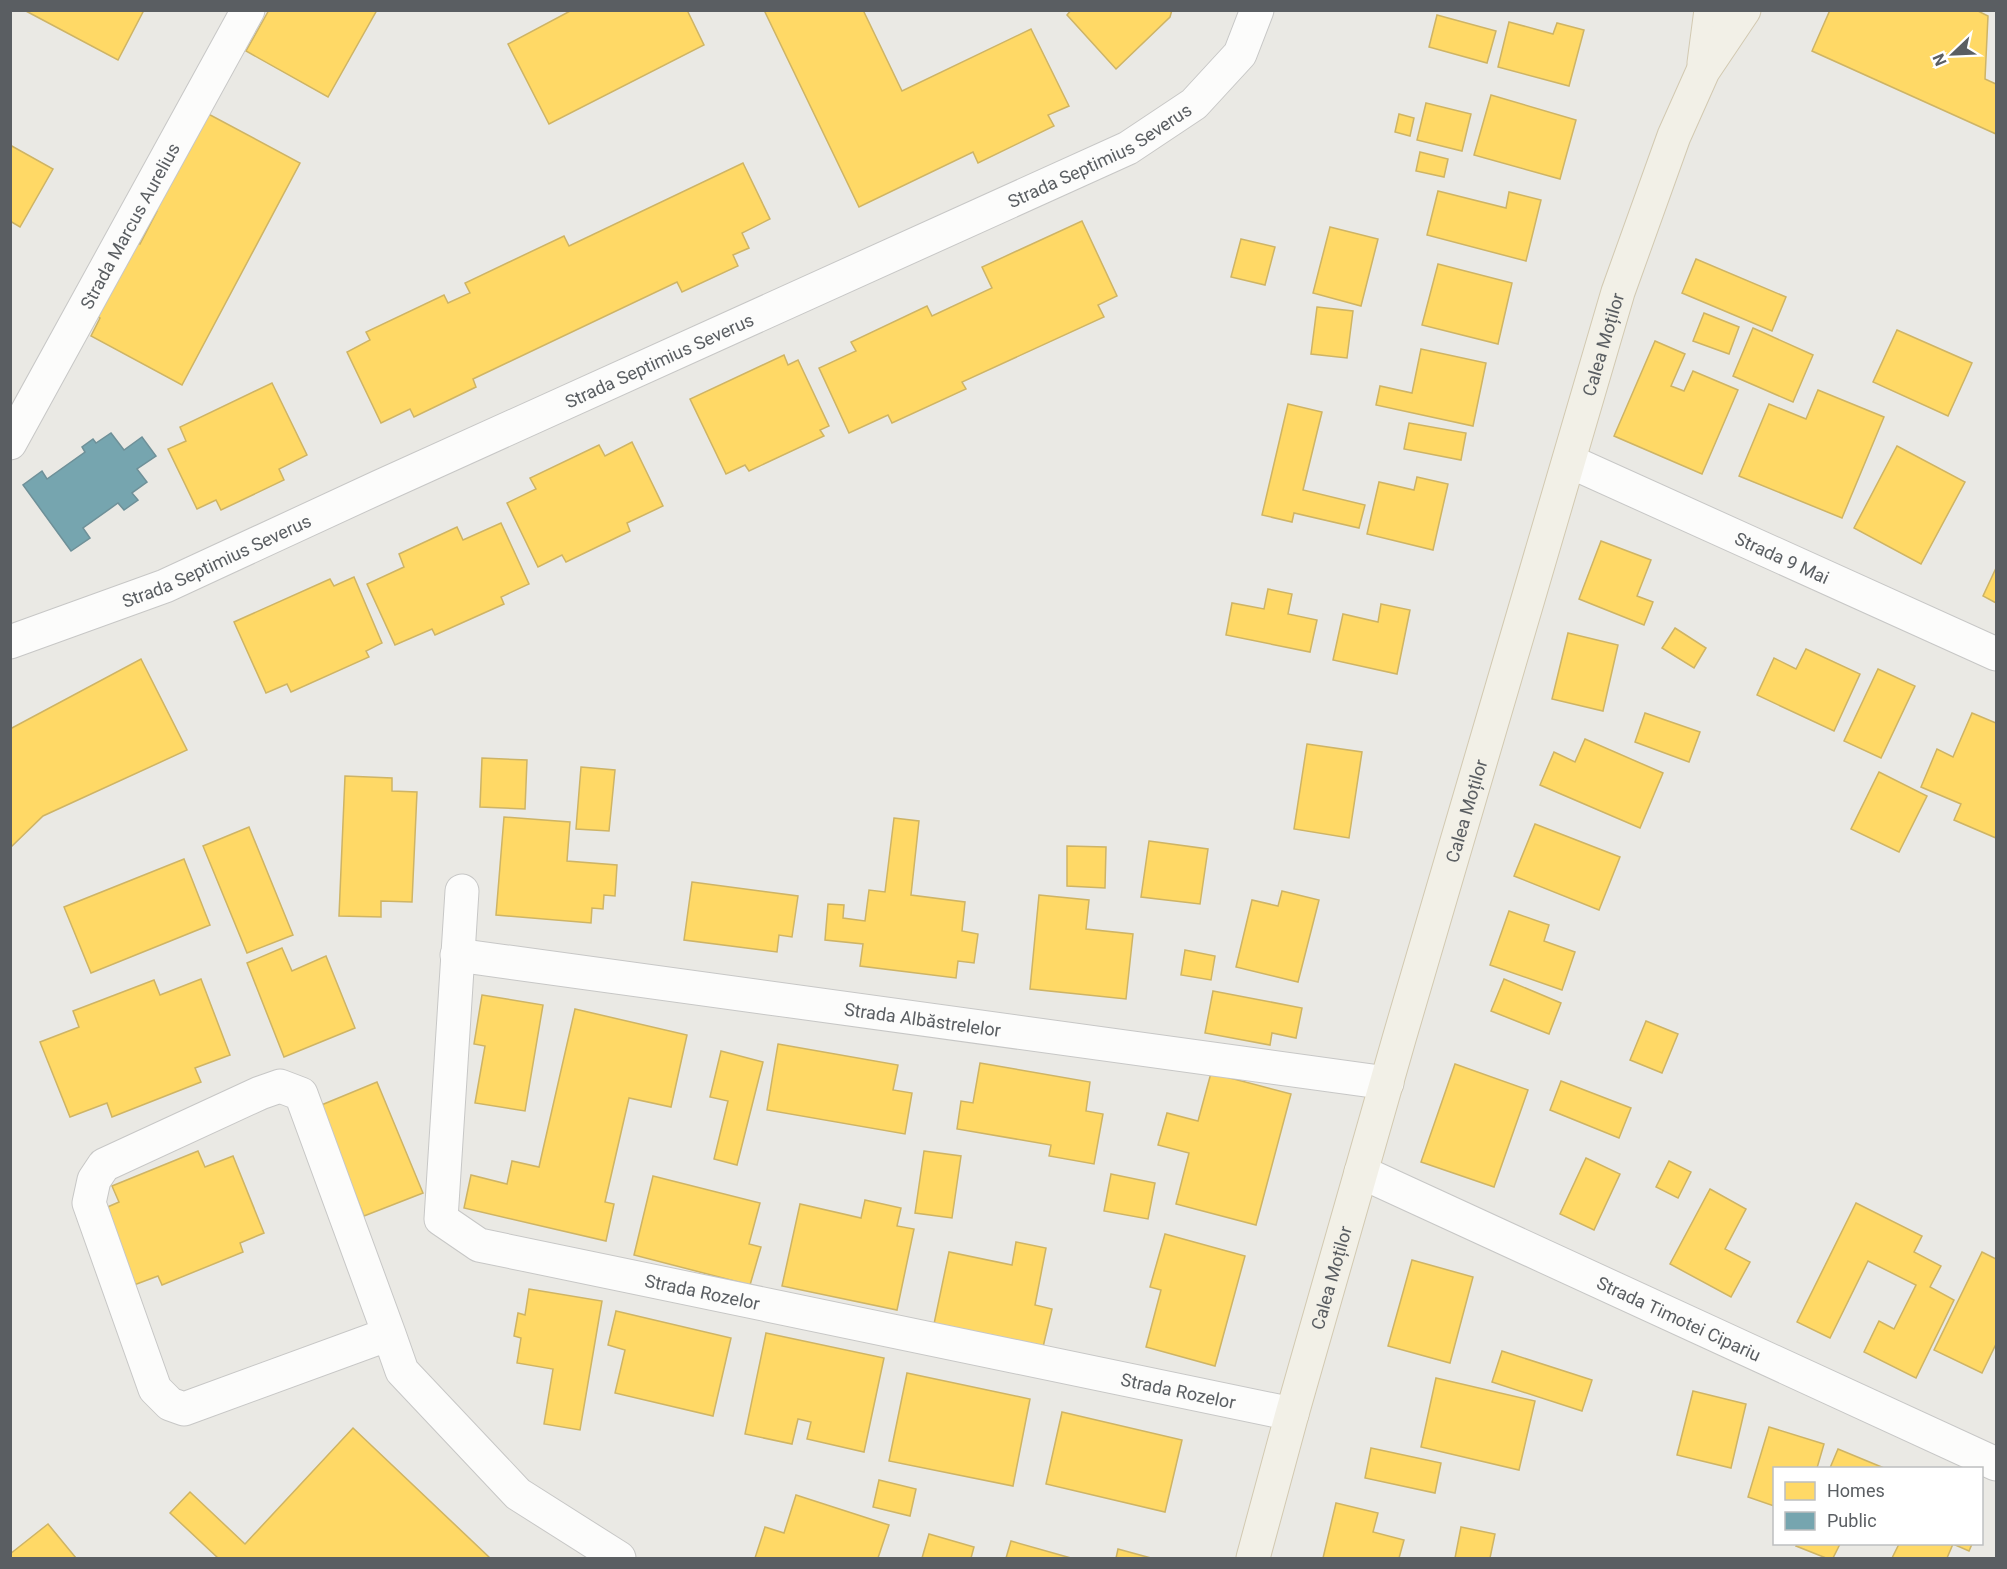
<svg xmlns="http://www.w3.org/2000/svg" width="2007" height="1569" viewBox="0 0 2007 1569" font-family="Roboto,sans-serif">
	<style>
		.homes { fill: #ffd966; stroke: #ceb465; stroke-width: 1.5 }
		.public { fill: #76a5af; stroke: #6e9098; stroke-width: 1.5 }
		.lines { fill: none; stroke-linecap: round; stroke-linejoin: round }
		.street-casing { stroke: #c7c7c6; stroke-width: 35 }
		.primary-casing { stroke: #d2c9b1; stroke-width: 35 }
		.street { stroke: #fcfcfb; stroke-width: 33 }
		.primary { stroke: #f2f0e7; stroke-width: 33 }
		.labels { text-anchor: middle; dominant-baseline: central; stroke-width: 6; stroke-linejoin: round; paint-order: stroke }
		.street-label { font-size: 18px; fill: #5a5e62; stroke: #fff }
	</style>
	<rect width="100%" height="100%" fill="#eae9e4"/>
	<g class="homes">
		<path d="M 24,10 L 144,10 L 118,60 Z"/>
		<path d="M 269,10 L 377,10 L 328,97 L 246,51 Z"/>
		<path d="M 572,10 L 687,10 L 704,45 L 549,124 L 508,44 Z"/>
		<path d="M 764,10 L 863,10 L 902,91 L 1031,29 L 1069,106 L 1048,115 L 1054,126 L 978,163 L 973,152 L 859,207 Z"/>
		<path d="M 1071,10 L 1172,10 L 1170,17 L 1116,69 L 1067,15 Z"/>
		<path d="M 1830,10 L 1976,10 L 1988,16 L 1985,79 L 1996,84 L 1996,134 L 1812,51 Z"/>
		<path d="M 1437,15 L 1496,31 L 1487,63 L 1429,47 Z"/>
		<path d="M 1509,22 L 1553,34 L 1557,23 L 1584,30 L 1569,86 L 1498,67 Z"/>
		<path d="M 1491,95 L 1576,120 L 1560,179 L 1474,155 Z"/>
		<path d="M 1426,103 L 1471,114 L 1462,151 L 1417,140 Z"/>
		<path d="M 199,109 L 300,163 L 182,385 L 91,336 L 100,318 L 83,309 L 123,235 L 140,244 L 157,211 L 148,206 Z"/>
		<path d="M 1399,114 L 1414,118 L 1410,136 L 1395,132 Z"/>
		<path d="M 10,145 L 53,169 L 20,227 L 10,221 Z"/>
		<path d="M 1420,152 L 1448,159 L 1444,177 L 1416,171 Z"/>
		<path d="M 743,163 L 770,219 L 742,233 L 749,248 L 733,255 L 738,266 L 682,292 L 677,282 L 473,379 L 476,387 L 414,417 L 410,409 L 381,423 L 347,352 L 370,340 L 366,332 L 444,295 L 448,303 L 470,293 L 465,283 L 564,236 L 569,246 Z"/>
		<path d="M 1438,191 L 1506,208 L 1509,192 L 1541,200 L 1526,261 L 1427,235 Z"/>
		<path d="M 1082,221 L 1117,296 L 1098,305 L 1104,317 L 962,382 L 966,389 L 892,423 L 888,415 L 849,433 L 819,368 L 856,351 L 851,342 L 927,306 L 932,316 L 992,288 L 982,267 Z"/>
		<path d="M 1330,227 L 1378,239 L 1361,306 L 1313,293 Z"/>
		<path d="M 1241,239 L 1275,247 L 1265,285 L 1231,277 Z"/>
		<path d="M 1696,259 L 1786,297 L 1772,331 L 1682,293 Z"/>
		<path d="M 1438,264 L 1512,283 L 1498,344 L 1422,325 Z"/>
		<path d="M 1317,307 L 1353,311 L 1347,358 L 1311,354 Z"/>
		<path d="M 1704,313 L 1739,327 L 1729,354 L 1693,341 Z"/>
		<path d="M 1753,328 L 1813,355 L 1793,402 L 1733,376 Z"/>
		<path d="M 1897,330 L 1972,363 L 1948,416 L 1873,382 Z"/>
		<path d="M 1655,341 L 1685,354 L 1671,386 L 1684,391 L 1693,371 L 1738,390 L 1702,474 L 1614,436 Z"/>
		<path d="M 1421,349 L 1486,363 L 1473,426 L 1376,405 L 1380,386 L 1412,393 Z"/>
		<path d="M 784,355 L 788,365 L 798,360 L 829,426 L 820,430 L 824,436 L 749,471 L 745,465 L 726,474 L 690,399 Z"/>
		<path d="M 272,383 L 307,455 L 279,469 L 284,480 L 221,510 L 216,500 L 197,509 L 168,449 L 186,441 L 180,427 Z"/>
		<path d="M 1818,390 L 1884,417 L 1842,518 L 1739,476 L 1769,404 L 1806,419 Z"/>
		<path d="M 1288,404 L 1322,412 L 1303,490 L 1365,505 L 1359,528 L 1294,513 L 1292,522 L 1262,515 Z"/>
		<path d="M 1409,423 L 1466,433 L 1461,460 L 1404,449 Z"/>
		<path d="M 632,442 L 663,506 L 627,523 L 630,531 L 566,562 L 562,555 L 538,567 L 507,503 L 536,489 L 530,478 L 599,445 L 605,456 Z"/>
		<path d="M 1897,446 L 1965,482 L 1921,564 L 1854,528 Z"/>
		<path d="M 1417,477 L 1448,484 L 1433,550 L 1367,534 L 1379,482 L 1414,490 Z"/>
		<path d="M 501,523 L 529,584 L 501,597 L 504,604 L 435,635 L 432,629 L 395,645 L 367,584 L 404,567 L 399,554 L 457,527 L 463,540 Z"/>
		<path d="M 1601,541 L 1651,560 L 1637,596 L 1653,602 L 1644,625 L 1579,599 Z"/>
		<path d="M 1996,568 L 1996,603 L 1983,596 Z"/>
		<path d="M 354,577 L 382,643 L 366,651 L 369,657 L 291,692 L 287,684 L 266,693 L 234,622 L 330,579 L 334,586 Z"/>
		<path d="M 1268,589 L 1292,594 L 1288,614 L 1317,620 L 1310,652 L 1226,635 L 1232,603 L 1264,609 Z"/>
		<path d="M 1381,604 L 1410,610 L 1397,674 L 1333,660 L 1343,614 L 1378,622 Z"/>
		<path d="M 1675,628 L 1706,648 L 1694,668 L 1662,648 Z"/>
		<path d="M 1568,633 L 1618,645 L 1603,711 L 1552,699 Z"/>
		<path d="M 1806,649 L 1860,674 L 1834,731 L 1757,695 L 1774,658 L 1796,669 Z"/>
		<path d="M 141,659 L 187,750 L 43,816 L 10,848 L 10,729 Z"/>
		<path d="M 1878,669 L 1915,686 L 1881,758 L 1844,741 Z"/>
		<path d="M 1645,713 L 1700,732 L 1689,762 L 1635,742 Z"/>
		<path d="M 1972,713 L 1996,723 L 1996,838 L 1954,820 L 1961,804 L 1921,787 L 1937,749 L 1953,757 Z"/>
		<path d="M 1585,739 L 1663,773 L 1640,828 L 1540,785 L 1554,752 L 1575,762 Z"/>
		<path d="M 1307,744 L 1362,752 L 1349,838 L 1294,829 Z"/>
		<path d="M 482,758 L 527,760 L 525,809 L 480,807 Z"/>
		<path d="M 581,767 L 615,770 L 609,831 L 576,829 Z"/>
		<path d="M 1879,772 L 1927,796 L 1899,852 L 1851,829 Z"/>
		<path d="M 345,776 L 392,778 L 392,791 L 417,792 L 412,902 L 381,901 L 381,917 L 339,916 Z"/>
		<path d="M 504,817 L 570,822 L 567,861 L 617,865 L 615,896 L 604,895 L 603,909 L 592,908 L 591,923 L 496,915 Z"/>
		<path d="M 894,818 L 919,821 L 911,895 L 965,902 L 962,931 L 978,934 L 974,963 L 958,961 L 956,978 L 860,966 L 863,944 L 825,940 L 828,904 L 844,905 L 843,918 L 865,921 L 869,890 L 885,892 Z"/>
		<path d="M 1535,824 L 1620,857 L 1599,910 L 1514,876 Z"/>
		<path d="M 249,827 L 293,935 L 247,953 L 203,846 Z"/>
		<path d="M 1149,841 L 1208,849 L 1200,904 L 1141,897 Z"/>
		<path d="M 1067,846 L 1106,847 L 1105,888 L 1067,886 Z"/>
		<path d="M 184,859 L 210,925 L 91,973 L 64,907 Z"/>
		<path d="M 692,882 L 798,896 L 792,937 L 779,935 L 777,952 L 684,940 Z"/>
		<path d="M 1282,891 L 1319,900 L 1298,982 L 1236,967 L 1252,900 L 1278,906 Z"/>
		<path d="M 1039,895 L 1089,900 L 1086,929 L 1133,934 L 1126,999 L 1030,989 Z"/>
		<path d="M 1509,911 L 1549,925 L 1544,941 L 1575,952 L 1562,990 L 1490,965 Z"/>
		<path d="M 282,948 L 292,971 L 326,956 L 355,1028 L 284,1057 L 247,963 Z"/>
		<path d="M 1185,950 L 1215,956 L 1211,980 L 1181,975 Z"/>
		<path d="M 201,979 L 230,1055 L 195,1068 L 201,1082 L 112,1117 L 107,1103 L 70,1117 L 40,1042 L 79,1027 L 73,1011 L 154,980 L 160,995 Z"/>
		<path d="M 1504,979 L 1561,1003 L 1549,1034 L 1491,1011 Z"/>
		<path d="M 1213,991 L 1302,1008 L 1296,1038 L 1272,1033 L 1270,1045 L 1205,1033 Z"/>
		<path d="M 482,995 L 543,1005 L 525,1111 L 475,1103 L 485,1046 L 474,1044 Z"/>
		<path d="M 575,1009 L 687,1035 L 671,1107 L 629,1098 L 605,1202 L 614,1204 L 606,1241 L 464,1208 L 471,1175 L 507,1184 L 512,1161 L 539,1167 Z"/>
		<path d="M 1646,1021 L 1678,1034 L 1662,1073 L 1630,1060 Z"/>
		<path d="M 778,1044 L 898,1065 L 893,1090 L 912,1093 L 905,1134 L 767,1110 Z"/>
		<path d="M 721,1051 L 763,1062 L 737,1165 L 714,1159 L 728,1101 L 710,1097 Z"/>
		<path d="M 980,1063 L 1090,1082 L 1086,1111 L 1103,1114 L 1094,1164 L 1049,1156 L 1051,1145 L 957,1129 L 961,1101 L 973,1103 Z"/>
		<path d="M 1455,1064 L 1528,1090 L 1494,1187 L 1421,1162 Z"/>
		<path d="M 1211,1073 L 1291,1094 L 1256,1225 L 1176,1204 L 1189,1153 L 1158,1145 L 1167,1113 L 1198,1121 Z"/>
		<path d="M 1561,1081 L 1631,1108 L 1619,1138 L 1550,1110 Z"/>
		<path d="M 377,1082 L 423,1193 L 364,1216 L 319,1106 Z"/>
		<path d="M 198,1151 L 205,1167 L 233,1156 L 264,1233 L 240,1243 L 243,1252 L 162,1285 L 158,1276 L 134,1285 L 103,1209 L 119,1202 L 112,1186 Z"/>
		<path d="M 924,1151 L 961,1156 L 952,1218 L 915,1213 Z"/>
		<path d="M 1586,1158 L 1620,1174 L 1594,1230 L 1560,1214 Z"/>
		<path d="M 1669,1161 L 1691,1172 L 1678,1198 L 1656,1187 Z"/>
		<path d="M 1111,1174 L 1155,1183 L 1148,1219 L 1104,1211 Z"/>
		<path d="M 653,1176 L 760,1203 L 749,1244 L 761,1247 L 750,1285 L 634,1255 Z"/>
		<path d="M 1710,1189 L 1746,1209 L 1725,1249 L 1750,1262 L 1731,1297 L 1670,1264 Z"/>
		<path d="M 865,1200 L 901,1208 L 897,1226 L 914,1229 L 897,1310 L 782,1286 L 800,1204 L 861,1218 Z"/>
		<path d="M 1856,1203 L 1922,1236 L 1914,1252 L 1941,1266 L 1930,1287 L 1954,1300 L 1916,1378 L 1864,1352 L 1879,1321 L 1894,1329 L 1916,1285 L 1868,1261 L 1830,1338 L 1797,1322 Z"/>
		<path d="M 1165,1234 L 1245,1256 L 1215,1366 L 1146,1347 L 1161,1290 L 1150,1287 Z"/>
		<path d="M 1016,1242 L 1046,1248 L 1035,1305 L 1052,1309 L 1043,1347 L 934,1324 L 949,1252 L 1012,1265 Z"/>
		<path d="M 1982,1252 L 1996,1259 L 1996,1344 L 1982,1373 L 1934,1350 Z"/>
		<path d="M 1412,1260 L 1473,1277 L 1450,1363 L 1388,1346 Z"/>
		<path d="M 529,1289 L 602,1301 L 580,1430 L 544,1424 L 553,1369 L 517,1363 L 521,1338 L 514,1336 L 518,1313 L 525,1315 Z"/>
		<path d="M 616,1311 L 731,1338 L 713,1416 L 615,1393 L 625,1350 L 608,1345 Z"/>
		<path d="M 766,1333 L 884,1358 L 864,1452 L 807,1439 L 811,1422 L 798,1419 L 792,1444 L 745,1434 Z"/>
		<path d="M 1502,1351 L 1592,1380 L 1582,1411 L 1492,1382 Z"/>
		<path d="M 907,1373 L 1030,1399 L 1013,1486 L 889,1461 Z"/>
		<path d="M 1436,1378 L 1535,1401 L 1519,1470 L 1421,1447 Z"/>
		<path d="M 1693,1391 L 1746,1404 L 1731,1468 L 1677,1455 Z"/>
		<path d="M 1062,1412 L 1182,1440 L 1165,1512 L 1046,1484 Z"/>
		<path d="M 1769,1427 L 1824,1444 L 1817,1468 L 1774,1468 L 1774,1506 L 1748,1497 Z"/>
		<path d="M 353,1428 L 490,1558 L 218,1558 L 170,1513 L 190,1492 L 245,1544 Z"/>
		<path d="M 1371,1448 L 1441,1463 L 1435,1493 L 1365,1478 Z"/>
		<path d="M 1838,1449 L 1884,1468 L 1830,1468 Z"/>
		<path d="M 879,1480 L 916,1489 L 910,1516 L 873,1507 Z"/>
		<path d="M 796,1495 L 889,1525 L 878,1558 L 755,1558 L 765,1527 L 784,1533 Z"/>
		<path d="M 1336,1503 L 1378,1513 L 1373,1532 L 1404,1540 L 1399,1558 L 1323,1558 Z"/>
		<path d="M 48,1524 L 76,1558 L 10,1558 L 10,1554 Z"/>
		<path d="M 1461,1527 L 1495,1534 L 1490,1558 L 1455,1558 Z"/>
		<path d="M 929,1534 L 974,1547 L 971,1558 L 922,1558 Z"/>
		<path d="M 1011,1541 L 1071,1558 L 1006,1558 Z"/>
		<path d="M 1797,1544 L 1840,1544 L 1833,1558 L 1826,1558 L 1796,1546 Z"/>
		<path d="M 1899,1544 L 1972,1544 L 1969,1551 L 1953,1544 L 1947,1558 L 1892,1558 Z"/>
		<path d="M 1118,1549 L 1151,1558 L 1116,1558 Z"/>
	</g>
	<path class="public" d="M 111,433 L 124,450 L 142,437 L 156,456 L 137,469 L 147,482 L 132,493 L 138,500 L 124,510 L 118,503 L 83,528 L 90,538 L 71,551 L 23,485 L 42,471 L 47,479 L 85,452 L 82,447 L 93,439 L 96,443 Z"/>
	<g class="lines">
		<defs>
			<g id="street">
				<path id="s1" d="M 10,443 L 248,10"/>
				<path id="s2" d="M 1569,461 L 1996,654"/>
				<path id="s3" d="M 10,642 L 165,586 L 379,487 L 1128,148 L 1194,104 L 1240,54 L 1257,10"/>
				<path id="s4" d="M 462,891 L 441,1219 L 479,1245 L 1292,1414"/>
				<path id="s5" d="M 457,955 L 1387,1083"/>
				<path id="s6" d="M 1361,1172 L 1996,1464"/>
				<path d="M 389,1334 L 184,1409 L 170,1404 L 155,1389 L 89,1203 L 94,1180 L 104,1165 L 260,1093 L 280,1086 L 301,1094 L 389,1334 L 402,1371 L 518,1494 L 619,1558"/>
			</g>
			<g id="primary">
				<path d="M 1704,63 L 1711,10"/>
				<path id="s7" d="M 1253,1558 L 1292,1414 L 1399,1039 L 1618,292 L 1674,136 L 1703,71 L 1744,10"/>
			</g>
		</defs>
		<use href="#street" class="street-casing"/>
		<use href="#primary" class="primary-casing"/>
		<use href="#street" class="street"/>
		<use href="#primary" class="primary"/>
	</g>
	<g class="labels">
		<g class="street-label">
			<text stroke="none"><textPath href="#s3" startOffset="1194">Strada Septimius Severus</textPath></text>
			<text stroke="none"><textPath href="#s1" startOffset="248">Strada Marcus Aurelius</textPath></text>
			<text stroke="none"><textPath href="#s7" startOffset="1263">Calea Moților</textPath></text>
			<text stroke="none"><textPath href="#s3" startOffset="708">Strada Septimius Severus</textPath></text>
			<text stroke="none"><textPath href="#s2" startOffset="234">Strada 9 Mai</textPath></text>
			<text stroke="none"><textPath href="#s3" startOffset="222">Strada Septimius Severus</textPath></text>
			<text stroke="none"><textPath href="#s7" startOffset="777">Calea Moților</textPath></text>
			<text stroke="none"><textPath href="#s5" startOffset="470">Strada Albăstrelelor</textPath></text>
			<text stroke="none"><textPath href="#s7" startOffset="291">Calea Moților</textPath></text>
			<text stroke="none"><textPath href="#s4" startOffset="603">Strada Rozelor</textPath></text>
			<text stroke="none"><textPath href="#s6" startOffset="350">Strada Timotei Cipariu</textPath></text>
			<text stroke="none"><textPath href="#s4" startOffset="1089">Strada Rozelor</textPath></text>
		</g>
	</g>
	<rect width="2007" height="1569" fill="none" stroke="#5a5e62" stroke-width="24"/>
	<rect x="1773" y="1467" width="210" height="78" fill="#ffffff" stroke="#bdbfc0" stroke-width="1.5"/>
	<rect x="1785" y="1482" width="30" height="18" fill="#ffd966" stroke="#bdbfc0" stroke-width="1.5"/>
	<text x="1827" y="1497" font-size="18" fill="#5a5e62">Homes</text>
	<rect x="1785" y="1512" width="30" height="18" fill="#76a5af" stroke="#bdbfc0" stroke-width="1.5"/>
	<text x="1827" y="1527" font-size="18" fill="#5a5e62">Public</text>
	<g transform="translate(1953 54) rotate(247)" stroke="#ffffff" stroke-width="4.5" paint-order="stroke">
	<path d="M0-4.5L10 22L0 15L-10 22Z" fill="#5a5e62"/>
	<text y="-9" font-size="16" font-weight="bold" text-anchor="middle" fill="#5a5e62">N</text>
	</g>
</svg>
